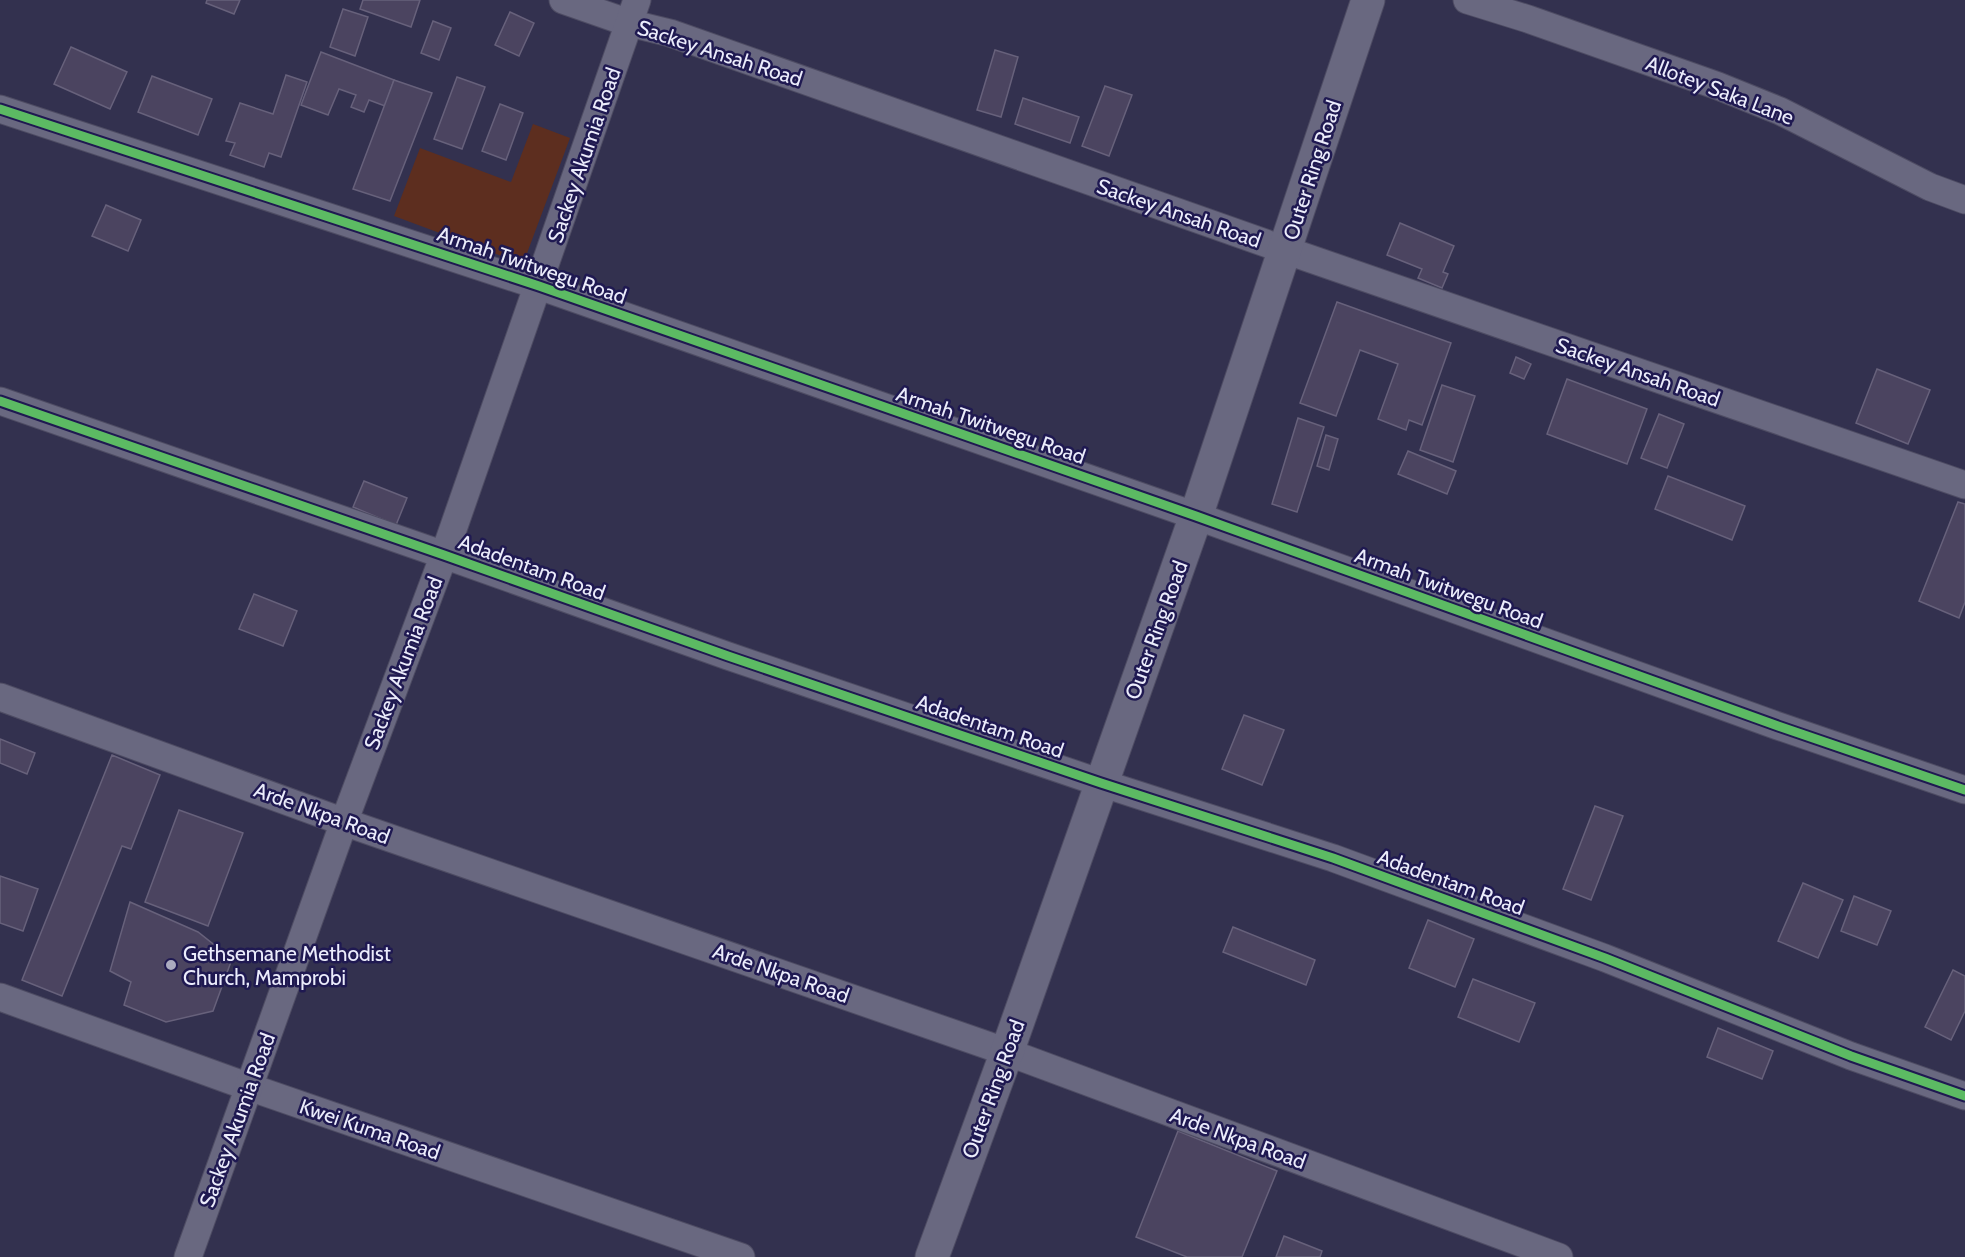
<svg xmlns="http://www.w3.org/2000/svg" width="1965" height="1257" viewBox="0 0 1965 1257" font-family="Cabin,sans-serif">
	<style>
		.green { fill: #5d2e1f }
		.building { fill: #4b4460; stroke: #67617b; stroke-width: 1.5 }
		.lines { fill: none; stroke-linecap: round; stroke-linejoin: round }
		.minor-casing { stroke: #4e4c63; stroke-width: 29 }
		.tertiary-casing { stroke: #4e4c63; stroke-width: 35 }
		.minor { stroke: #696880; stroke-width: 27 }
		.tertiary { stroke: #696880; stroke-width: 33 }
		.cycleway-casing { stroke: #1f1951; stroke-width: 13 }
		.cycleway { stroke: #5cba63; stroke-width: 9 }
		.poi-dot { fill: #ababbf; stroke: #1f1951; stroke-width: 2 }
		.labels { text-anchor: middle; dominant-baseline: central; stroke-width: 5; stroke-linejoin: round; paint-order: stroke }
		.street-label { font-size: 21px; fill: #ebecfb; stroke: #1f1951 }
		.poi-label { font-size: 21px; fill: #ebecfb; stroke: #1f1951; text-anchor: start }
	</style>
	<rect width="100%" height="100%" fill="#33314f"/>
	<path class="green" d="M 533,124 L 570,138 L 523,264 L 394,216 L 420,148 L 511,182 Z"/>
	<g class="building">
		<path d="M 207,0 L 240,0 L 234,14 L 206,3 Z"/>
		<path d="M 363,0 L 420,0 L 411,27 L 360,9 Z"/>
		<path d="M 343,9 L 368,17 L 355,56 L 330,47 Z"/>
		<path d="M 510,12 L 534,23 L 519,56 L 495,45 Z"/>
		<path d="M 433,21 L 451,28 L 439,60 L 421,53 Z"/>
		<path d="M 71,47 L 127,72 L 110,109 L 54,84 Z"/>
		<path d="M 995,50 L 1018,57 L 1001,117 L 977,110 Z"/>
		<path d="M 321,52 L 394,80 L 385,106 L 369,100 L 364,112 L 351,107 L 356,95 L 339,89 L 328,115 L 301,105 Z"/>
		<path d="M 286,75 L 307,82 L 281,157 L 269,153 L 264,167 L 230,155 L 235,143 L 226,141 L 240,103 L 273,114 Z"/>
		<path d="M 152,76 L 212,99 L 198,135 L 138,112 Z"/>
		<path d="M 457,77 L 485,87 L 462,149 L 434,139 Z"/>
		<path d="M 394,80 L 432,93 L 390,201 L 353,189 Z"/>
		<path d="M 1105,86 L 1132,95 L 1109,156 L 1082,146 Z"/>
		<path d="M 1023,98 L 1079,117 L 1070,143 L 1015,124 Z"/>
		<path d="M 500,104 L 523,113 L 506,160 L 482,151 Z"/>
		<path d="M 106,205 L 141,220 L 128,251 L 92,236 Z"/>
		<path d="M 1400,223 L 1454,246 L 1443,272 L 1448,274 L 1442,288 L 1418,278 L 1422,269 L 1387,255 Z"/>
		<path d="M 1337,302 L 1451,343 L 1422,425 L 1409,420 L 1406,430 L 1378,419 L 1398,364 L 1360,350 L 1336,416 L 1300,403 Z"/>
		<path d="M 1516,357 L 1531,364 L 1524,379 L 1510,373 Z"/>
		<path d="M 1877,369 L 1930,390 L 1908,444 L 1856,423 Z"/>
		<path d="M 1567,379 L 1647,409 L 1627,464 L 1547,434 Z"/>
		<path d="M 1442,385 L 1475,396 L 1453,462 L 1420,450 Z"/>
		<path d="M 1659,414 L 1684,424 L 1667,468 L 1641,458 Z"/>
		<path d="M 1298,418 L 1324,427 L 1297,512 L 1272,504 Z"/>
		<path d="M 1326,435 L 1338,439 L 1329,470 L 1317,466 Z"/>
		<path d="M 1408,451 L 1456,471 L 1447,494 L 1398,474 Z"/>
		<path d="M 1668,476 L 1745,506 L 1732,540 L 1655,509 Z"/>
		<path d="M 364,481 L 407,498 L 396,525 L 353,507 Z"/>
		<path d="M 1958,502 L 1965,504 L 1965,602 L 1959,618 L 1919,601 Z"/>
		<path d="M 254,594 L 297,611 L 283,646 L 239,629 Z"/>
		<path d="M 1244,715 L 1284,730 L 1262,785 L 1222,769 Z"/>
		<path d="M 0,739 L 35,753 L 27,774 L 0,763 Z"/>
		<path d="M 112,755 L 160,775 L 131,849 L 122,846 L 62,996 L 22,980 Z"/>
		<path d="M 1595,806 L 1623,816 L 1591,900 L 1563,889 Z"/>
		<path d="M 179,810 L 243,833 L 208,926 L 145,902 Z"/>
		<path d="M 0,876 L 38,889 L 23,931 L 0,923 Z"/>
		<path d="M 1803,883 L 1843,900 L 1818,958 L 1778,941 Z"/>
		<path d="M 1854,896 L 1891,911 L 1877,945 L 1841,931 Z"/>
		<path d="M 130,902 L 198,932 L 232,959 L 213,1011 L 166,1022 L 124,1005 L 131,982 L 110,971 Z"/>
		<path d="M 1428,920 L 1474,939 L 1455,987 L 1409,968 Z"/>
		<path d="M 1233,927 L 1315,960 L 1306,985 L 1223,952 Z"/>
		<path d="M 1953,970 L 1965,976 L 1965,1011 L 1951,1040 L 1925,1027 Z"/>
		<path d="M 1473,979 L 1535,1003 L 1519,1042 L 1458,1017 Z"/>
		<path d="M 1718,1028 L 1773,1051 L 1762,1079 L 1707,1057 Z"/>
		<path d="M 1178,1131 L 1277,1171 L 1242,1257 L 1187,1257 L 1136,1237 Z"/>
		<path d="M 1284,1236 L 1322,1251 L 1320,1257 L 1276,1257 Z"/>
	</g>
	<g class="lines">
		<defs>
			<g id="minor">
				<path d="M 563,0 L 629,23 L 670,33 L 1285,250 L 1965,485"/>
				<path d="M 1467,0 L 1528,19 L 1718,86 L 1780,111 L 1930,187 L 1965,200"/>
				<path d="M 0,109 L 539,286 L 1196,516 L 1778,726 L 1965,790"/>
				<path d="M 0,401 L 444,555 L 728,656 L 1101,783 L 1333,858 L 1605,958 L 1851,1056 L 1965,1096"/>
				<path d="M 0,697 L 344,822 L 1007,1052 L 1559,1257"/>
				<path d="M 0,997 L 249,1087 L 741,1257"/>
				<path d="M 188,1257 L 344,822 L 444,555 L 637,0"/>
			</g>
			<path id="tertiary" d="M 932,1257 L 1007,1052 L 1196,516 L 1368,0"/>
		</defs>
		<use href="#minor" class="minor-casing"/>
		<use href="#tertiary" class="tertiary-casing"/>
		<use href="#minor" class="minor"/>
		<use href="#tertiary" class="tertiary"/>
		<defs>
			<g id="cycleway">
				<path d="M 0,109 L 539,286 L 1196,516 L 1778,726 L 1965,790"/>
				<path d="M 0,401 L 444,555 L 728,656 L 1101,783 L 1333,858 L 1605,958 L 1851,1056 L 1965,1096"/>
			</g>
		</defs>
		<use href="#cycleway" class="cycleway-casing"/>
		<use href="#cycleway" class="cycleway"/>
	</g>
	<circle class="poi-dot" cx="171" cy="965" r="6"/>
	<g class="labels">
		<g class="street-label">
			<text transform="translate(720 53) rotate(18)">Sackey Ansah Road</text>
			<text transform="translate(1720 90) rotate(21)">Allotey Saka Lane</text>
			<text transform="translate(584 155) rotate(-71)">Sackey Akumia Road</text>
			<text transform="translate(1312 170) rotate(-72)">Outer Ring Road</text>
			<text transform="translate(1179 213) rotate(19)">Sackey Ansah Road</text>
			<text transform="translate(532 265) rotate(19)">Armah Twitwegu Road</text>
			<text transform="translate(1638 372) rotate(19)">Sackey Ansah Road</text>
			<text transform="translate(991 425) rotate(19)">Armah Twitwegu Road</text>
			<text transform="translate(532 567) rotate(20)">Adadentam Road</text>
			<text transform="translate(1449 588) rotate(20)">Armah Twitwegu Road</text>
			<text transform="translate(1156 630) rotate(-70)">Outer Ring Road</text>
			<text transform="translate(403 663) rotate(-69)">Sackey Akumia Road</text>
			<text transform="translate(990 726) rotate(19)">Adadentam Road</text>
			<text transform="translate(322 813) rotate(20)">Arde Nkpa Road</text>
			<text transform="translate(1451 882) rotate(20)">Adadentam Road</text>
			<text transform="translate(781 973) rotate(19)">Arde Nkpa Road</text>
			<text transform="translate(993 1089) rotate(-70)">Outer Ring Road</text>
			<text transform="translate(237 1120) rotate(-70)">Sackey Akumia Road</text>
			<text transform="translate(370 1129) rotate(19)">Kwei Kuma Road</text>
			<text transform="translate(1238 1138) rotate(20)">Arde Nkpa Road</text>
		</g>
		<g class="poi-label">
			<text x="183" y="953">Gethsemane Methodist<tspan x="183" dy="24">Church, Mamprobi</tspan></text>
		</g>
	</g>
</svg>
